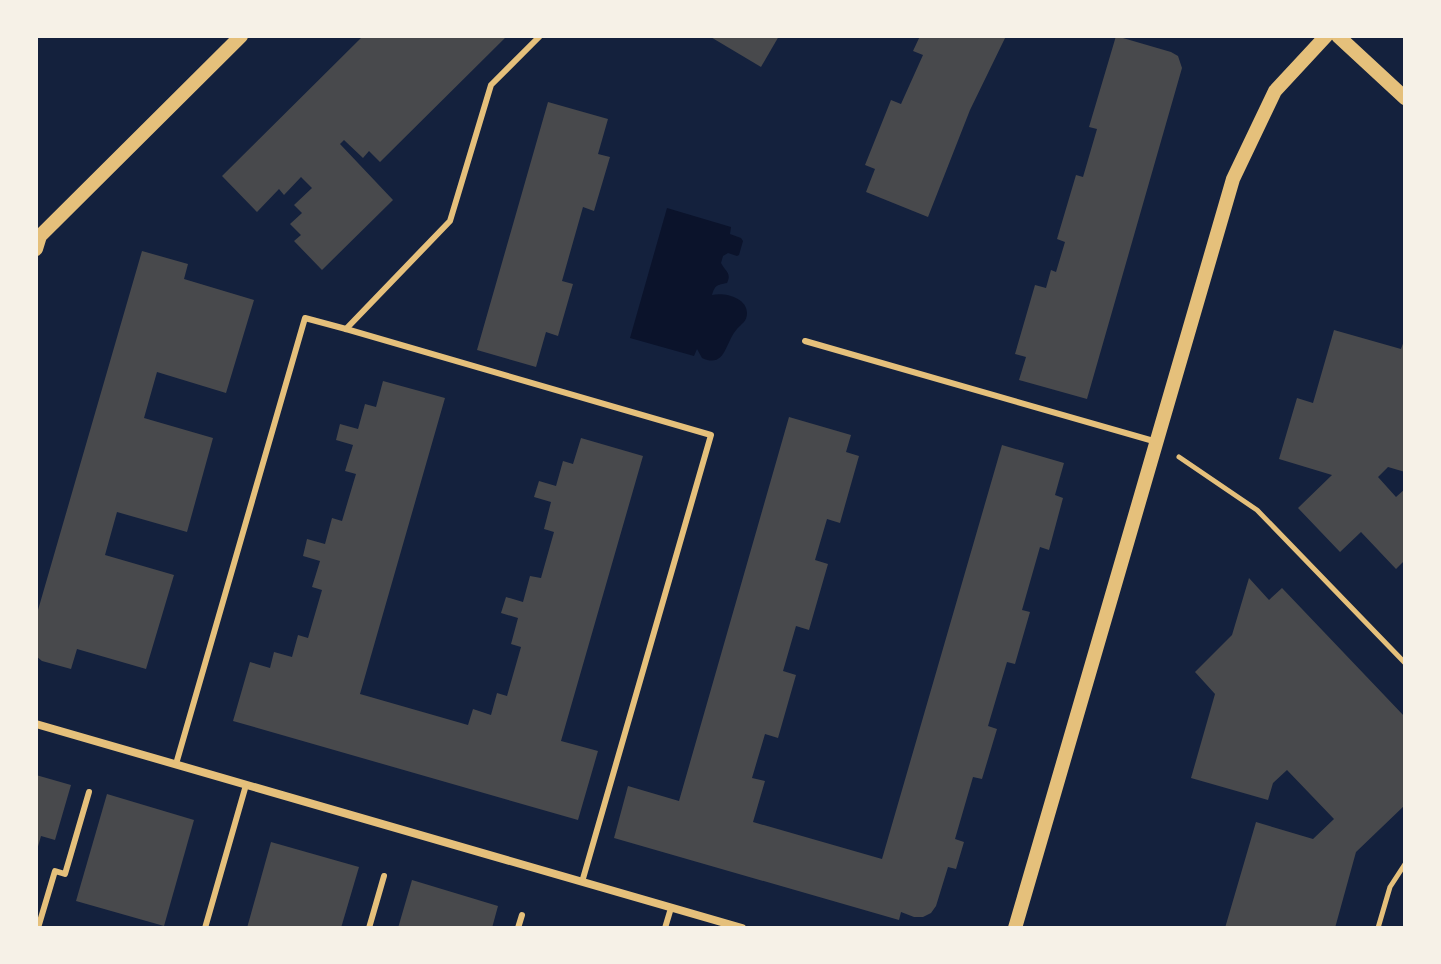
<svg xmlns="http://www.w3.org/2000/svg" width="1441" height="964" viewBox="0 0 1441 964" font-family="'Varela Round',sans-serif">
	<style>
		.water { fill: #0b132b }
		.building { fill: #48494c }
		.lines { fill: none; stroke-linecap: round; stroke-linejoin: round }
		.path { stroke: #e5c07b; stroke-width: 5 }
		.service { stroke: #e5c07b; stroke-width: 6 }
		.minor { stroke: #e5c07b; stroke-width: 8 }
		.tertiary { stroke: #e5c07b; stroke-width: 14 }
	</style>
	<rect width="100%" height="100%" fill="#14213d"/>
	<path class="water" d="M 667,208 L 731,227 L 730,234 L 741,238 L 743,241 L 739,255 L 737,256 L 728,253 L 723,256 L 721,263 C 725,271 732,273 727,283 C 717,285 715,285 712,295 C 723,292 747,297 747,313 C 747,322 741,324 737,329 C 725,342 726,369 702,358 L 697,349 L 694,356 L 630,338 Z"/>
	<g class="building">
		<path d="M 363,36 L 507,36 L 380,162 L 369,151 L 363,158 L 344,140 L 340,144 L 393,200 L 322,270 L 294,241 L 301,235 L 290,224 L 302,213 L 294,205 L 312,188 L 301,177 L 284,195 L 279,189 L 257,212 L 222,176 Z"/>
		<path d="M 709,36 L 779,36 L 761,67 Z"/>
		<path d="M 920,36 L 1006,36 L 970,110 L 928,217 L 866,192 L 875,169 L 865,165 L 891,100 L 901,104 L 923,55 L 913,51 Z"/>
		<path d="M 1116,36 L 1171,52 L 1178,56 L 1182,68 L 1087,399 L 1019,380 L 1026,357 L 1015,354 L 1035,285 L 1046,288 L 1051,270 L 1056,272 L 1065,242 L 1057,239 L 1076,175 L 1083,177 L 1097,129 L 1089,127 Z"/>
		<path d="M 548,102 L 608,119 L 598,154 L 610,157 L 594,211 L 583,207 L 562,281 L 573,284 L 558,336 L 546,332 L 536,367 L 477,350 Z"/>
		<path d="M 142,251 L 188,264 L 184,279 L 254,300 L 226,393 L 157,372 L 144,418 L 213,438 L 187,532 L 117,512 L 105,555 L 174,575 L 146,669 L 77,649 L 71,669 L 42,661 L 36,656 L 36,617 Z"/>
		<path d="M 1334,330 L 1401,349 L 1405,338 L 1405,472 L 1388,467 L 1378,477 L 1396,497 L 1405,489 L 1405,560 L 1396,569 L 1361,532 L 1340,552 L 1298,508 L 1332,475 L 1279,459 L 1297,398 L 1313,403 Z"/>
		<path d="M 383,381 L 445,398 L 360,694 L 468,725 L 473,709 L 491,715 L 497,693 L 507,696 L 521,647 L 511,644 L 518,618 L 501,613 L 506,597 L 523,602 L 530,576 L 541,578 L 554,532 L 544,529 L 551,502 L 534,497 L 539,481 L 556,486 L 563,461 L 573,464 L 581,438 L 643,456 L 561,741 L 598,751 L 578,820 L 233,721 L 250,662 L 270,668 L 274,652 L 292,657 L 298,635 L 308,638 L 322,590 L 312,587 L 320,561 L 303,556 L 307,539 L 325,544 L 332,518 L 342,521 L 356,474 L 345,471 L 353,445 L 336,440 L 340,424 L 358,429 L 365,404 L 376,407 Z"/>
		<path d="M 789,417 L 851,435 L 846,452 L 859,456 L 840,523 L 827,519 L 815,560 L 828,564 L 809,630 L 796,626 L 783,671 L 796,675 L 778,738 L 765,734 L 752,778 L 765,781 L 753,822 L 882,859 L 1002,445 L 1064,463 L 1055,495 L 1063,498 L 1049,550 L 1040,547 L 1022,610 L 1030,612 L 1015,664 L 1007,662 L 988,726 L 997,729 L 982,779 L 973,777 L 955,839 L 964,842 L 956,869 L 948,867 L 936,906 L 931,913 L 923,917 L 914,917 L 901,912 L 899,920 L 614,838 L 628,786 L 679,801 Z"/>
		<path d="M 1249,578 L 1269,600 L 1282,588 L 1405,717 L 1405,805 L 1356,852 L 1335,928 L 1225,928 L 1256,822 L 1313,839 L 1334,819 L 1287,770 L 1273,783 L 1268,800 L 1191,778 L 1215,694 L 1195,672 L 1232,635 Z"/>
		<path d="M 36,775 L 71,785 L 55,840 L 41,836 L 37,850 Z"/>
		<path d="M 107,794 L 194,820 L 164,926 L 76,901 Z"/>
		<path d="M 271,842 L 359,867 L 341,928 L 247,928 Z"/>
		<path d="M 412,880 L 498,906 L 492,928 L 398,928 Z"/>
	</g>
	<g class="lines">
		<g class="path">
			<path d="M 1179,457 L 1257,510 L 1405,663"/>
			<path d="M 1378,928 L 1390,887 L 1405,864"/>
		</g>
		<g class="service">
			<path d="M 346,329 L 450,221 L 491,85 L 540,36"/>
			<path d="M 805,341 L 1157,442"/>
			<path d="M 176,764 L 305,318 L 346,329 L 711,435 L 582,882"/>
			<path d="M 38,928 L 55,871 L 65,874 L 89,792"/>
			<path d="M 205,928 L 246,785"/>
			<path d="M 369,928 L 384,876"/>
			<path d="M 518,928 L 522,915"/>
			<path d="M 665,928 L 671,908"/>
		</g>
		<path class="minor" d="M 36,724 L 742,928"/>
		<g class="tertiary">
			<path d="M 1338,36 L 1405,98"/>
			<path d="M 36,249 L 40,236 L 241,36"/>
			<path d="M 1015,928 L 1233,179 L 1275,91 L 1326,36"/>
		</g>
	</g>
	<rect width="1441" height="964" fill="none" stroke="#f6f1e7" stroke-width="76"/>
</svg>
